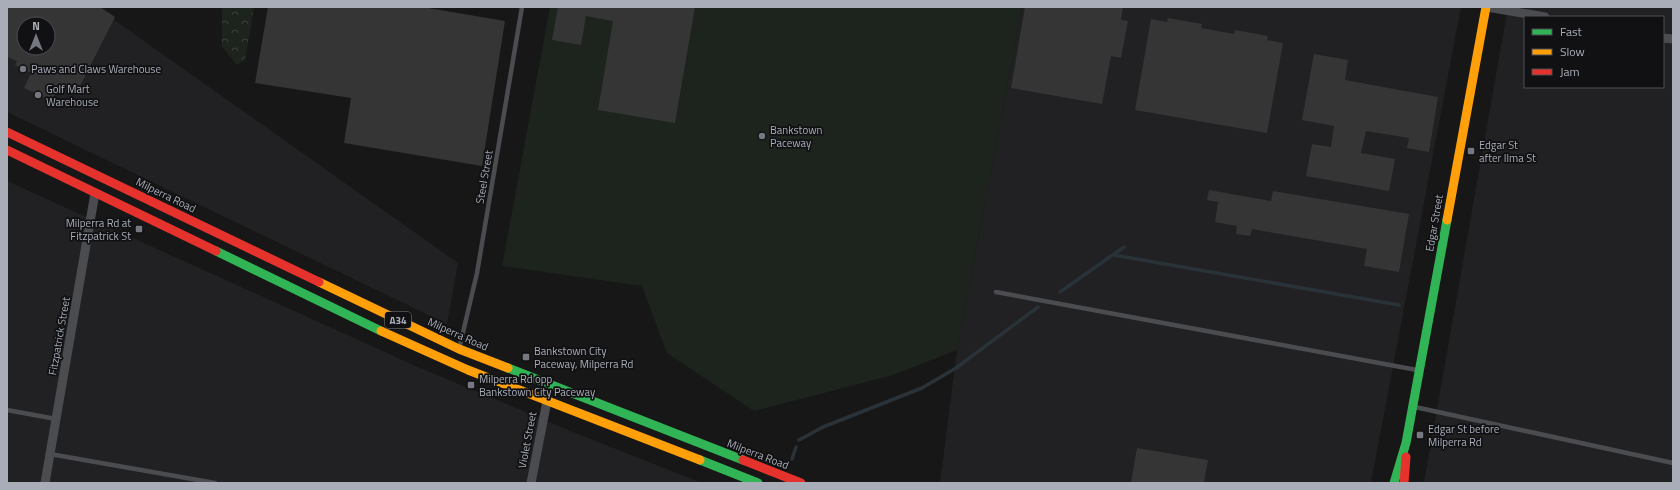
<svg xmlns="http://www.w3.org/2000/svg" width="1680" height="490" viewBox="0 0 1680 490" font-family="'Titillium Web',sans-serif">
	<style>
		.built { fill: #212123; fill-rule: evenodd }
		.grass { fill: #1d241e }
		.forest { fill: url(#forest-crowns) }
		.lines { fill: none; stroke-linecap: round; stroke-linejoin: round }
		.stream { stroke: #2a3239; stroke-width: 3.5 }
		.building { fill: #353536; fill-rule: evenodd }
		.lane { stroke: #4b4c50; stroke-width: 4.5 }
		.street { stroke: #4b4c50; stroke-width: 9 }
		.fast { stroke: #30b455; stroke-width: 9 }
		.slow { stroke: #ff9f0a; stroke-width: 9 }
		.jam { stroke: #e5322d; stroke-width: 9 }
		.poi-dot { fill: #757880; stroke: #111113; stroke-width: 1.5 }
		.labels { text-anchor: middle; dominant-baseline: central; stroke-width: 3.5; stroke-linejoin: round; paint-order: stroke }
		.shield { fill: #111113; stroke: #7b7e86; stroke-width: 1 }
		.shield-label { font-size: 10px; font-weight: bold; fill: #a8adb8 }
		.poi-label { font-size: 11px; fill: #a8adb8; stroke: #111113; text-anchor: start }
		.street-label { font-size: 11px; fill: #a8adb8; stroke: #111113 }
	</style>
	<defs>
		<pattern id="forest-crowns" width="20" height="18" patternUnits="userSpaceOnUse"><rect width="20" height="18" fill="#1d241e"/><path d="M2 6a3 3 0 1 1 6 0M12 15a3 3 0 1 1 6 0" fill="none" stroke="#3b413d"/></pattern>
	</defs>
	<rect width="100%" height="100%" fill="#171717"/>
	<g class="built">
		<path d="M 7,7 L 96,7 L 458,263 L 447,324 L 7,112 ZM 24,24 L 48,24 L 48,48 L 24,48 Z"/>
		<path d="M 1022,7 L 1461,7 L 1371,483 L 940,483 L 957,350 Z"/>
		<path d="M 1508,7 L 1673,7 L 1673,483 L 1424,483 ZM 1525,17 L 1663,17 L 1663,87 L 1525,87 Z"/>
		<path d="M 7,181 L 418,367 L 573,432 L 702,483 L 7,483 Z"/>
	</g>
	<path class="grass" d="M 550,7 L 1022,7 L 957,350 L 893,375 L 754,411 L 667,353 L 642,286 L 502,266 Z"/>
	<path class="forest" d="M 222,7 L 254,7 L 245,60 L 237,65 L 222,47 Z"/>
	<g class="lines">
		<g class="stream">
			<path d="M 1114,255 L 1399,305"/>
			<path d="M 1060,292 L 1124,247"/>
			<path d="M 799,440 L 823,427 L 922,388 L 956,368 L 1038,307"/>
			<path d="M 792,459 L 796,447"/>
		</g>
	</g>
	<g class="building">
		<path d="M 7,7 L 100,7 L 115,17 L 76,94 L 59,86 L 52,101 L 24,88 L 31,73 L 15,65 L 17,61 L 7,57 ZM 24,24 L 48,24 L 48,48 L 24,48 Z"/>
		<path d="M 268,7 L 422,7 L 505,21 L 482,166 L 344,143 L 351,98 L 255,83 Z"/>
		<path d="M 558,7 L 695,7 L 675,123 L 598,110 L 613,21 L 586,16 L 581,45 L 552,40 Z"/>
		<path d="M 1025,7 L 1123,7 L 1121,20 L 1128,21 L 1121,58 L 1111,56 L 1102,104 L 1011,88 Z"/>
		<path d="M 1168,18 L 1202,24 L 1201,28 L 1234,34 L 1235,30 L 1268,36 L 1267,40 L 1283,43 L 1267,133 L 1135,110 L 1151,19 L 1167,22 Z"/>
		<path d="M 1314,54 L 1348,60 L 1345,80 L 1438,97 L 1429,152 L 1407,148 L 1409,138 L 1366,131 L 1361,153 L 1395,159 L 1389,191 L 1306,176 L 1312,144 L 1331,147 L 1334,126 L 1302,120 Z"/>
		<path d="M 1209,190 L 1271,201 L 1273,191 L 1409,214 L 1399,272 L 1364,266 L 1367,249 L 1252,229 L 1250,236 L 1236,234 L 1237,226 L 1215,222 L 1218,202 L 1207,200 Z"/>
		<path d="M 1137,448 L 1208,460 L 1204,483 L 1131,483 Z"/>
	</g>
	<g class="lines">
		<g class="lane">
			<path d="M 996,292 L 1417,370"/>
			<path d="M 460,345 L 477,273 L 522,7"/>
			<path d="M 1415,407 L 1673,463"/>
			<path d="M 7,410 L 56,419"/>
			<path d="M 50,454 L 215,483"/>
		</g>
		<g class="street">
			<path d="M 1487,7 L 1545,17"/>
			<path d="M 1663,38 L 1673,39"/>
			<path d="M 45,483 L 95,193"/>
			<path d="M 531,483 L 547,401"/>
		</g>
		<g class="fast">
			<path d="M 216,251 L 381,331"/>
			<path d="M 508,368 L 743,460"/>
			<path d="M 700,460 L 758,483"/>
			<path d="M 1394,483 L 1406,443 L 1447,220"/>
		</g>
		<g class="slow">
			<path d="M 1447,220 L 1486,7"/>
			<path d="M 319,282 L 459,349 L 508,368"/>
			<path d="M 381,331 L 468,370 L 700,460"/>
		</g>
		<g class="jam">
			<path d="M 7,132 L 319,282"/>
			<path d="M 7,150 L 216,251"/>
			<path d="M 743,460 L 801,483"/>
			<path d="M 1404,483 L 1406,457"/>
		</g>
	</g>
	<g class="poi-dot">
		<circle cx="23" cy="69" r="4"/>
		<circle cx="38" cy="95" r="4"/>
		<circle cx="762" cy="136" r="4"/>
		<rect x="1467" y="147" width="8" height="8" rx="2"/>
		<rect x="135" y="225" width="8" height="8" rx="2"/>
		<rect x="522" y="353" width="8" height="8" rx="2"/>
		<rect x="467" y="381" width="8" height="8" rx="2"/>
		<rect x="1416" y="431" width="8" height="8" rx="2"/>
	</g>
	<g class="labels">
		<rect class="shield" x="385" y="312" width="26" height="16" rx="3"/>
		<g class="shield-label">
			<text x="398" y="320">A34</text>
		</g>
		<g class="poi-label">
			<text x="31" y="69">Paws and Claws Warehouse</text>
			<text x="46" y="89">Golf Mart<tspan x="46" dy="13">Warehouse</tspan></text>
			<text x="770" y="130">Bankstown<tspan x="770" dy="13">Paceway</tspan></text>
			<text x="1479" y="145">Edgar St<tspan x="1479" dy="13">after Ilma St</tspan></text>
			<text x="131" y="223" text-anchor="end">Milperra Rd at<tspan x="131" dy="13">Fitzpatrick St</tspan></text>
			<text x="534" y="351">Bankstown City<tspan x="534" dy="13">Paceway, Milperra Rd</tspan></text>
			<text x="479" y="379">Milperra Rd opp<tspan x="479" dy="13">Bankstown City Paceway</tspan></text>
			<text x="1428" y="429">Edgar St before<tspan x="1428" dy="13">Milperra Rd</tspan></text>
		</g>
		<g class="street-label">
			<text transform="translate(484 177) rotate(-80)">Steel Street</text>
			<text transform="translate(166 195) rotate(26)">Milperra Road</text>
			<text transform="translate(1434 223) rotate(-80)">Edgar Street</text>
			<text transform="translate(458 334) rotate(24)">Milperra Road</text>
			<text transform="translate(59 336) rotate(-80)">Fitzpatrick Street</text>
			<text transform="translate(527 440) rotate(-79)">Violet Street</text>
			<text transform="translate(758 454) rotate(21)">Milperra Road</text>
		</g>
	</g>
	<rect width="1680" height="490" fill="none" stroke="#a8adb8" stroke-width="16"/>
	<rect x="1524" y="16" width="140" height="72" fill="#111113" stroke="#4d4f55"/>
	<rect x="1532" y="29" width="20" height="6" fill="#30b455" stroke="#4d4f55"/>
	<text x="1560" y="36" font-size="12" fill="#a8adb8">Fast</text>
	<rect x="1532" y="49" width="20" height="6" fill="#ff9f0a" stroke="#4d4f55"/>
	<text x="1560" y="56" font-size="12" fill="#a8adb8">Slow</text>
	<rect x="1532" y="69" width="20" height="6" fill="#e5322d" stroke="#4d4f55"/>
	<text x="1560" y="76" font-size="12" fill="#a8adb8">Jam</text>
	<g transform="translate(36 36)"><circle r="19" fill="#111113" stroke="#4d4f55"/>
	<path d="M0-3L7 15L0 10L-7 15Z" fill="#757880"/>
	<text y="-6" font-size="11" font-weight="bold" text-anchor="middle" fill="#a8adb8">N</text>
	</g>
</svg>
